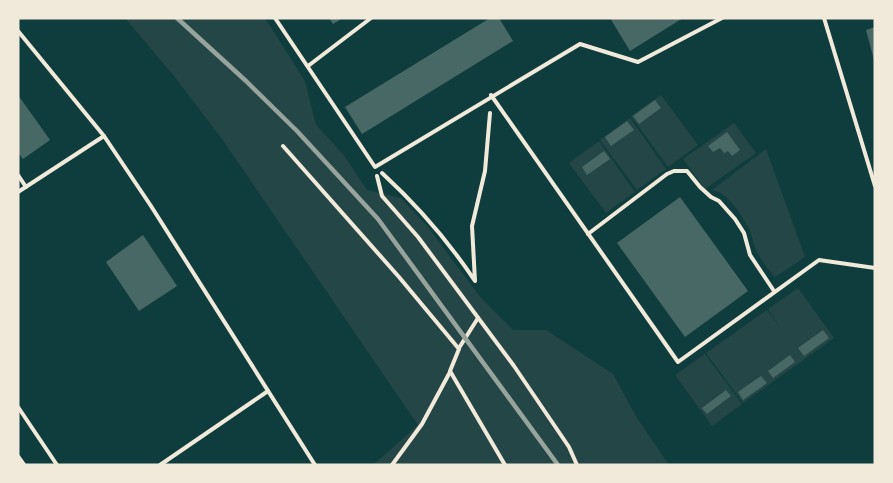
<svg xmlns="http://www.w3.org/2000/svg" width="893" height="483" viewBox="0 0 893 483" font-family="Rubik,sans-serif">
	<style>
		.green { fill: #244646 }
		.building { fill: #486865 }
		.lines { fill: none; stroke-linecap: round; stroke-linejoin: round }
		.path { stroke: #f1e9da; stroke-width: 4 }
		.service { stroke: #f1e9da; stroke-width: 4 }
		.minor { stroke: #f1e9da; stroke-width: 6 }
		.rail { stroke: #97a49c; stroke-width: 4.5 }
	</style>
	<rect width="100%" height="100%" fill="#0f3d3e"/>
	<g class="green">
		<path d="M 125,18 L 265,18 L 305,81 L 316,125 L 343,154 L 367,190 L 401,198 L 428,227 L 481,298 L 513,330 L 546,330 L 613,374 L 637,418 L 669,465 L 373,465 L 418,425 L 222,139 L 174,76 Z"/>
		<path d="M 661,95 L 698,145 L 668,167 L 631,116 Z"/>
		<path d="M 630,118 L 666,169 L 637,190 L 600,140 Z"/>
		<path d="M 734,123 L 756,153 L 705,189 L 683,159 Z"/>
		<path d="M 599,141 L 635,192 L 606,213 L 569,163 Z"/>
		<path d="M 766,149 L 805,257 L 775,277 C 769,270 762,262 758,254 C 754,247 753,239 750,231 C 743,217 728,192 712,190 Z"/>
		<path d="M 798,288 L 834,338 L 743,403 L 706,353 L 767,310 L 780,327 L 768,309 Z"/>
		<path d="M 705,354 L 742,404 L 712,426 L 675,375 Z"/>
	</g>
	<g class="building">
		<path d="M 329,18 L 343,18 L 333,24 Z"/>
		<path d="M 490,18 L 499,18 L 513,41 L 362,134 L 345,107 Z"/>
		<path d="M 610,18 L 683,18 L 630,51 Z"/>
		<path d="M 875,27 L 875,60 L 874,60 L 866,30 Z"/>
		<path d="M 18,95 L 50,140 L 23,159 L 18,153 Z"/>
		<path d="M 655,100 L 661,108 L 639,124 L 633,116 Z"/>
		<path d="M 627,121 L 634,130 L 611,146 L 605,137 Z"/>
		<path d="M 727,132 L 740,150 L 732,156 L 728,151 L 724,153 L 720,148 L 713,152 L 708,146 Z"/>
		<path d="M 604,151 L 610,159 L 587,175 L 582,167 Z"/>
		<path d="M 680,197 L 748,291 L 685,337 L 617,243 Z"/>
		<path d="M 143,235 L 177,286 L 139,311 L 106,262 Z"/>
		<path d="M 823,330 L 829,338 L 804,356 L 798,348 Z"/>
		<path d="M 790,355 L 795,362 L 773,378 L 768,371 Z"/>
		<path d="M 761,376 L 767,383 L 743,400 L 738,392 Z"/>
		<path d="M 726,390 L 731,396 L 707,414 L 702,408 Z"/>
	</g>
	<g class="lines">
		<g class="path">
			<path d="M 283,146 L 399,277 L 459,349 L 450,371 L 505,465"/>
			<path d="M 382,173 C 419,207 447,239 475,281 L 472,226 L 485,171 L 490,113"/>
			<path d="M 377,176 L 382,196 L 418,237 L 514,366 L 569,447 L 577,465"/>
			<path d="M 459,348 L 478,318"/>
			<path d="M 18,407 L 57,465"/>
			<path d="M 392,465 L 422,424 L 450,372"/>
		</g>
		<g class="service">
			<path d="M 275,18 L 375,167 L 580,44 L 638,62 L 722,18"/>
			<path d="M 824,18 L 875,186"/>
			<path d="M 18,31 L 104,136 L 151,206 L 315,465"/>
			<path d="M 308,66 L 371,18"/>
			<path d="M 491,95 L 678,362 L 819,260 L 875,268"/>
			<path d="M 18,175 L 26,187"/>
			<path d="M 18,192 L 104,136"/>
			<path d="M 588,234 L 667,174 L 674,171 L 687,171 L 700,187 L 711,197 L 719,201 L 735,219 L 744,233 L 750,255 L 774,291"/>
			<path d="M 160,465 L 268,391"/>
		</g>
		<path class="minor" d="M 18,458 L 23,465"/>
		<path class="rail" d="M 177,18 L 246,81 L 297,131 L 378,219 L 558,465"/>
	</g>
	<rect width="893" height="483" fill="none" stroke="#f1e9da" stroke-width="39"/>
</svg>
